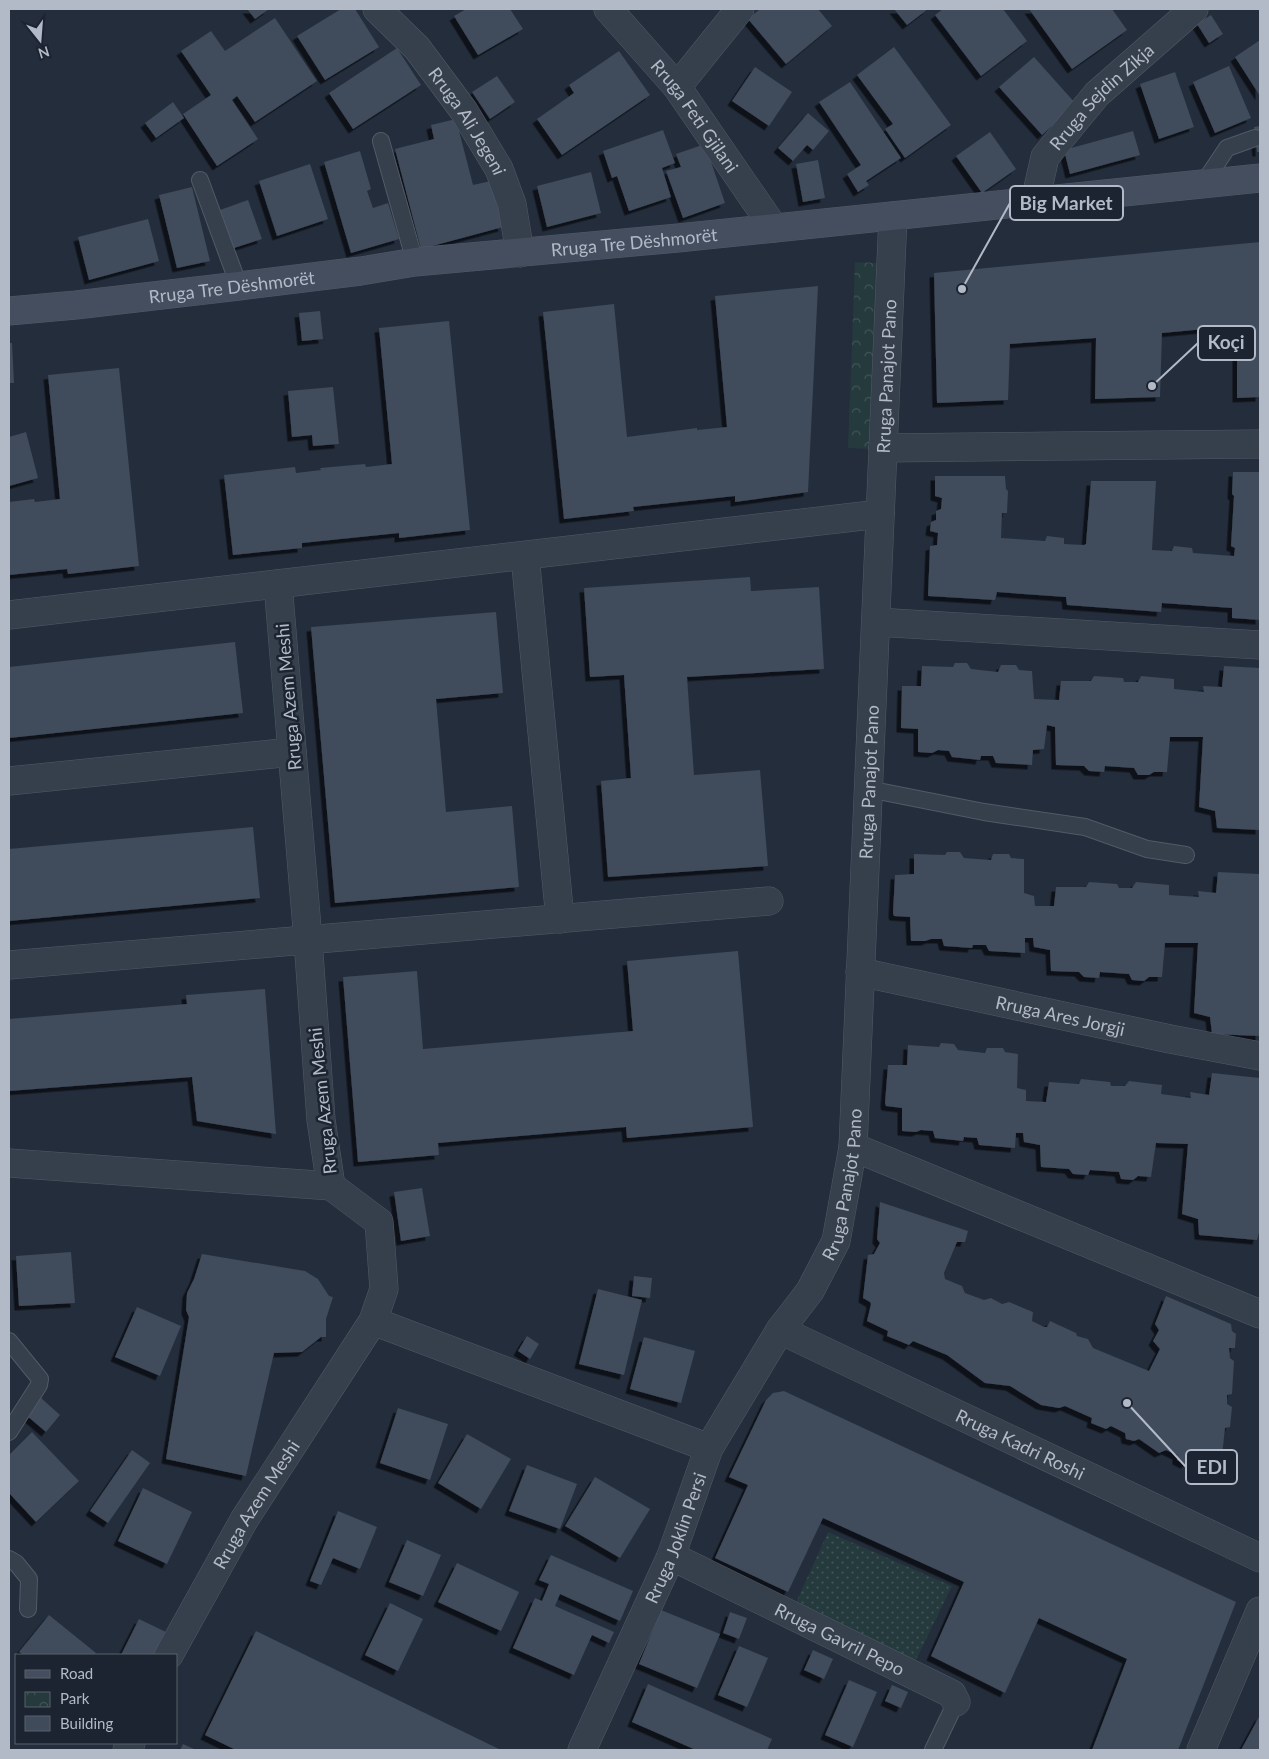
<svg xmlns="http://www.w3.org/2000/svg" width="1269" height="1759" viewBox="0 0 1269 1759" font-family="Lato,sans-serif">
	<style>
		.grass { fill: url(#grass-dots) }
		.park { fill: url(#park-crowns) }
		.building { fill: #3f4b5b; filter: url(#shadow) }
		.lines { fill: none; stroke-linecap: round; stroke-linejoin: round }
		.lane-casing { stroke: #525a67; stroke-width: 18 }
		.street-casing { stroke: #525a67; stroke-width: 29 }
		.secondary-casing { stroke: #525a67; stroke-width: 29 }
		.lane { stroke: #363f4c; stroke-width: 16 }
		.street { stroke: #363f4c; stroke-width: 28 }
		.secondary { stroke: #444e5f; stroke-width: 28 }
		.labels { text-anchor: middle; dominant-baseline: central; stroke-width: 5; stroke-linejoin: round; paint-order: stroke }
		.street-label { font-size: 18px; fill: #b2bac7; stroke: #1c2431 }
		.leader { fill: none; stroke: #b2bac7; stroke-width: 2 }
		.callout-dot { fill: #b2bac7; stroke: #1c2431; stroke-width: 2 }
		.callout { fill: #1c2431; stroke: #b2bac7; stroke-width: 2 }
		.callout-label { font-size: 19px; text-anchor: middle; font-weight: bold; fill: #b2bac7 }
	</style>
	<defs>
		<pattern id="grass-dots" width="8" height="8" patternUnits="userSpaceOnUse" patternTransform="scale(1.25)"><rect width="8" height="8" fill="#253a3d"/><path d="M2 2h.1M6 6h.1" fill="none" stroke="#425458" stroke-width="1.8" stroke-linecap="round"/></pattern>
		<pattern id="park-crowns" width="20" height="18" patternUnits="userSpaceOnUse" patternTransform="scale(1.25)"><rect width="20" height="18" fill="#253a3d"/><path d="M2 6a3 3 0 1 1 6 0M12 15a3 3 0 1 1 6 0" fill="none" stroke="#425458"/></pattern>
		<filter id="shadow"><feDropShadow dx="-4.5" dy="4.5" stdDeviation="0" flood-color="#0009"/></filter>
	</defs>
	<rect width="100%" height="100%" fill="#232d3c"/>
	<path class="grass" d="M 828,1532 L 952,1586 L 914,1664 L 794,1607 Z"/>
	<path class="park" d="M 855,262 L 878,263 L 872,449 L 848,448 Z"/>
	<g class="building">
		<path d="M 247,9 L 269,9 L 255,19 Z"/>
		<path d="M 341,9 L 355,9 L 379,47 L 325,80 L 297,36 Z"/>
		<path d="M 466,9 L 510,9 L 523,29 L 478,55 L 454,16 Z"/>
		<path d="M 760,9 L 818,9 L 832,26 L 786,64 L 748,19 Z"/>
		<path d="M 894,9 L 928,9 L 907,25 Z"/>
		<path d="M 943,9 L 1003,9 L 1027,41 L 981,76 L 935,15 Z"/>
		<path d="M 1029,9 L 1112,9 L 1127,30 L 1072,69 Z"/>
		<path d="M 1211,15 L 1223,34 L 1209,43 L 1197,24 Z"/>
		<path d="M 275,18 L 317,81 L 255,122 L 237,96 L 232,100 L 258,139 L 217,166 L 183,114 L 211,95 L 181,51 L 211,31 L 225,51 Z"/>
		<path d="M 1260,40 L 1260,96 L 1235,57 Z"/>
		<path d="M 894,47 L 951,125 L 905,158 L 885,129 L 893,124 L 857,75 Z"/>
		<path d="M 397,48 L 421,85 L 353,129 L 329,93 Z"/>
		<path d="M 619,51 L 650,95 L 562,155 L 537,119 L 574,93 L 569,85 Z"/>
		<path d="M 1034,57 L 1076,104 L 1042,135 L 999,87 Z"/>
		<path d="M 1229,66 L 1251,118 L 1215,133 L 1193,82 Z"/>
		<path d="M 755,67 L 792,92 L 769,126 L 732,101 Z"/>
		<path d="M 1175,72 L 1194,127 L 1159,139 L 1140,84 Z"/>
		<path d="M 497,76 L 515,102 L 490,119 L 472,92 Z"/>
		<path d="M 850,82 L 901,158 L 866,181 L 869,185 L 858,192 L 847,174 L 861,165 L 819,102 Z"/>
		<path d="M 173,102 L 184,118 L 156,138 L 145,123 Z"/>
		<path d="M 808,113 L 829,131 L 813,150 L 807,145 L 793,161 L 778,148 Z"/>
		<path d="M 456,119 L 473,185 L 491,181 L 503,227 L 421,249 L 395,149 L 434,139 L 431,125 Z"/>
		<path d="M 1260,126 L 1260,152 L 1257,152 L 1254,127 Z"/>
		<path d="M 663,130 L 675,163 L 662,168 L 671,197 L 629,211 L 617,176 L 612,178 L 603,151 Z"/>
		<path d="M 1133,131 L 1140,155 L 1070,174 L 1064,150 Z"/>
		<path d="M 990,132 L 1016,169 L 982,193 L 956,156 Z"/>
		<path d="M 705,144 L 725,203 L 683,218 L 666,171 L 681,167 L 676,154 Z"/>
		<path d="M 360,151 L 371,189 L 367,191 L 373,208 L 388,203 L 399,239 L 351,253 L 324,162 Z"/>
		<path d="M 818,160 L 825,198 L 803,202 L 796,164 Z"/>
		<path d="M 310,164 L 328,219 L 277,236 L 259,181 Z"/>
		<path d="M 591,172 L 601,213 L 547,227 L 537,186 Z"/>
		<path d="M 192,187 L 210,261 L 177,268 L 159,195 Z"/>
		<path d="M 248,200 L 262,239 L 234,248 L 220,210 Z"/>
		<path d="M 148,219 L 159,261 L 89,280 L 78,237 Z"/>
		<path d="M 1260,242 L 1260,397 L 1237,398 L 1237,326 L 1162,333 L 1160,397 L 1095,399 L 1096,338 L 1010,344 L 1008,400 L 937,403 L 934,273 Z"/>
		<path d="M 818,286 L 808,492 L 735,502 L 735,496 L 633,507 L 634,511 L 564,519 L 543,312 L 614,304 L 627,437 L 697,428 L 697,430 L 727,427 L 715,296 Z"/>
		<path d="M 320,311 L 323,339 L 302,341 L 299,313 Z"/>
		<path d="M 449,321 L 470,530 L 399,538 L 399,533 L 302,543 L 302,548 L 233,555 L 224,475 L 295,467 L 296,473 L 321,470 L 320,468 L 365,464 L 366,467 L 392,464 L 379,328 Z"/>
		<path d="M 9,343 L 12,343 L 14,383 L 9,383 Z"/>
		<path d="M 119,368 L 139,566 L 68,574 L 67,569 L 9,575 L 9,502 L 34,499 L 35,502 L 60,499 L 48,375 Z"/>
		<path d="M 333,387 L 339,444 L 313,446 L 312,435 L 292,437 L 288,391 Z"/>
		<path d="M 26,432 L 38,478 L 9,486 L 9,437 Z"/>
		<path d="M 1233,472 L 1260,472 L 1260,620 L 1232,618 L 1232,608 L 1162,603 L 1161,612 L 1067,605 L 1066,597 L 997,592 L 995,600 L 928,596 L 930,546 L 937,545 L 938,533 L 930,531 L 931,522 L 936,520 L 936,511 L 941,509 L 942,498 L 935,496 L 935,476 L 1005,476 L 1006,489 L 1008,491 L 1007,513 L 1002,513 L 1001,538 L 1045,541 L 1047,536 L 1064,538 L 1064,544 L 1084,545 L 1086,544 L 1091,481 L 1156,481 L 1152,550 L 1172,551 L 1174,546 L 1192,548 L 1193,553 L 1234,556 L 1235,548 L 1231,546 L 1234,496 L 1232,494 Z"/>
		<path d="M 750,577 L 751,591 L 819,587 L 824,669 L 687,677 L 694,775 L 760,770 L 768,866 L 608,877 L 601,781 L 631,778 L 624,675 L 590,677 L 584,588 Z"/>
		<path d="M 496,612 L 503,693 L 436,699 L 446,812 L 512,806 L 519,887 L 335,903 L 311,627 Z"/>
		<path d="M 235,642 L 243,713 L 9,738 L 9,667 Z"/>
		<path d="M 955,663 L 967,663 L 971,669 L 998,672 L 1001,665 L 1016,665 L 1019,670 L 1032,671 L 1034,699 L 1059,700 L 1061,681 L 1091,681 L 1094,676 L 1123,678 L 1124,682 L 1138,682 L 1141,676 L 1174,679 L 1174,689 L 1204,692 L 1203,686 L 1222,687 L 1224,666 L 1260,668 L 1260,830 L 1217,828 L 1215,811 L 1199,807 L 1203,737 L 1170,737 L 1167,772 L 1154,772 L 1149,775 L 1138,775 L 1134,768 L 1105,766 L 1104,772 L 1089,771 L 1084,766 L 1056,765 L 1055,727 L 1047,725 L 1044,749 L 1033,750 L 1032,765 L 996,763 L 993,756 L 981,756 L 980,760 L 952,757 L 949,751 L 938,750 L 932,753 L 918,752 L 918,729 L 901,728 L 901,725 L 902,686 L 921,686 L 922,666 L 953,667 Z"/>
		<path d="M 253,827 L 260,898 L 9,921 L 9,849 Z"/>
		<path d="M 947,852 L 960,852 L 964,858 L 991,860 L 993,854 L 1009,854 L 1011,858 L 1024,859 L 1024,893 L 1034,896 L 1035,906 L 1054,906 L 1056,887 L 1086,887 L 1089,882 L 1117,884 L 1119,888 L 1132,888 L 1136,882 L 1169,885 L 1169,895 L 1199,897 L 1198,891 L 1216,893 L 1218,872 L 1260,874 L 1260,1036 L 1212,1034 L 1210,1017 L 1194,1013 L 1198,943 L 1165,943 L 1162,977 L 1149,977 L 1144,981 L 1132,980 L 1129,974 L 1100,972 L 1099,978 L 1084,977 L 1079,972 L 1051,971 L 1050,950 L 1034,947 L 1033,938 L 1025,938 L 1025,953 L 989,951 L 986,945 L 973,945 L 972,948 L 944,946 L 942,939 L 931,939 L 925,941 L 911,941 L 910,917 L 894,916 L 893,913 L 895,875 L 914,874 L 914,854 L 945,855 Z"/>
		<path d="M 738,951 L 753,1127 L 627,1138 L 626,1127 L 438,1143 L 439,1155 L 358,1162 L 343,977 L 417,971 L 423,1049 L 633,1031 L 627,961 Z"/>
		<path d="M 265,989 L 276,1134 L 197,1121 L 192,1077 L 9,1091 L 9,1019 L 187,1004 L 186,995 Z"/>
		<path d="M 941,1043 L 954,1044 L 958,1050 L 985,1053 L 987,1048 L 1003,1048 L 1005,1052 L 1018,1054 L 1017,1088 L 1026,1090 L 1026,1101 L 1046,1102 L 1049,1082 L 1079,1084 L 1081,1079 L 1110,1082 L 1111,1086 L 1125,1086 L 1129,1081 L 1162,1085 L 1161,1094 L 1191,1098 L 1190,1092 L 1209,1095 L 1212,1073 L 1260,1078 L 1260,1229 L 1257,1240 L 1199,1235 L 1198,1219 L 1182,1214 L 1188,1144 L 1156,1143 L 1151,1177 L 1138,1176 L 1133,1180 L 1121,1179 L 1119,1172 L 1090,1170 L 1088,1175 L 1073,1174 L 1069,1169 L 1041,1167 L 1040,1145 L 1024,1142 L 1023,1133 L 1016,1133 L 1015,1148 L 979,1145 L 977,1138 L 964,1137 L 963,1141 L 935,1138 L 933,1131 L 921,1130 L 916,1132 L 902,1131 L 902,1108 L 886,1106 L 885,1103 L 888,1065 L 907,1065 L 908,1045 L 939,1047 Z"/>
		<path d="M 422,1188 L 430,1236 L 401,1241 L 394,1192 Z"/>
		<path d="M 880,1202 L 968,1231 L 965,1242 L 957,1242 L 944,1273 L 945,1279 L 962,1286 L 965,1293 L 984,1300 L 991,1298 L 1002,1304 L 1009,1302 L 1033,1312 L 1032,1321 L 1044,1327 L 1047,1327 L 1050,1321 L 1076,1333 L 1077,1336 L 1088,1339 L 1093,1348 L 1149,1371 L 1160,1349 L 1153,1341 L 1159,1330 L 1155,1324 L 1166,1296 L 1231,1324 L 1232,1331 L 1236,1334 L 1235,1348 L 1229,1348 L 1230,1358 L 1234,1361 L 1232,1394 L 1227,1395 L 1227,1404 L 1232,1407 L 1230,1427 L 1225,1428 L 1222,1456 L 1224,1461 L 1224,1478 L 1221,1479 L 1207,1473 L 1206,1468 L 1191,1460 L 1185,1464 L 1177,1460 L 1177,1455 L 1166,1450 L 1159,1453 L 1139,1439 L 1134,1441 L 1126,1439 L 1125,1433 L 1111,1426 L 1106,1429 L 1091,1423 L 1092,1418 L 1065,1406 L 1059,1408 L 1041,1405 L 1010,1386 L 985,1383 L 947,1355 L 913,1341 L 909,1345 L 887,1336 L 888,1331 L 867,1321 L 871,1304 L 870,1302 L 863,1298 L 868,1255 L 874,1254 L 880,1243 L 877,1239 Z"/>
		<path d="M 71,1252 L 75,1303 L 19,1306 L 16,1256 Z"/>
		<path d="M 202,1254 L 305,1271 L 318,1279 L 329,1296 L 333,1297 L 326,1319 L 326,1337 L 321,1337 L 302,1352 L 274,1353 L 246,1476 L 166,1459 L 189,1317 L 186,1310 L 187,1293 L 194,1279 Z"/>
		<path d="M 634,1276 L 652,1278 L 650,1298 L 632,1296 Z"/>
		<path d="M 598,1289 L 642,1300 L 624,1375 L 579,1364 Z"/>
		<path d="M 137,1307 L 181,1326 L 160,1376 L 115,1357 Z"/>
		<path d="M 527,1336 L 539,1344 L 530,1359 L 518,1351 Z"/>
		<path d="M 644,1337 L 695,1351 L 681,1403 L 630,1389 Z"/>
		<path d="M 784,1391 L 1236,1602 L 1178,1750 L 1092,1750 L 1127,1659 L 1039,1618 L 1005,1693 L 931,1656 L 964,1582 L 823,1518 L 788,1592 L 715,1558 L 748,1485 L 729,1477 L 766,1400 L 773,1393 Z"/>
		<path d="M 41,1398 L 60,1415 L 46,1432 L 26,1415 Z"/>
		<path d="M 398,1408 L 448,1424 L 430,1480 L 380,1463 Z"/>
		<path d="M 32,1432 L 79,1481 L 36,1522 L 9,1493 L 9,1455 Z"/>
		<path d="M 467,1434 L 511,1459 L 481,1509 L 438,1483 Z"/>
		<path d="M 132,1450 L 150,1463 L 108,1523 L 90,1511 Z"/>
		<path d="M 527,1465 L 577,1484 L 560,1529 L 509,1511 Z"/>
		<path d="M 595,1477 L 650,1509 L 620,1558 L 565,1526 Z"/>
		<path d="M 143,1488 L 192,1512 L 167,1564 L 118,1541 Z"/>
		<path d="M 338,1511 L 377,1527 L 360,1569 L 333,1558 L 321,1585 L 310,1581 Z"/>
		<path d="M 407,1540 L 441,1555 L 423,1596 L 389,1582 Z"/>
		<path d="M 551,1555 L 633,1591 L 620,1621 L 560,1594 L 555,1606 L 614,1632 L 609,1643 L 592,1635 L 574,1675 L 513,1648 L 535,1598 L 542,1601 L 549,1584 L 539,1580 Z"/>
		<path d="M 457,1563 L 519,1592 L 501,1631 L 438,1602 Z"/>
		<path d="M 390,1603 L 423,1619 L 398,1671 L 365,1655 Z"/>
		<path d="M 661,1610 L 720,1634 L 697,1688 L 639,1664 Z"/>
		<path d="M 730,1612 L 747,1618 L 739,1639 L 723,1633 Z"/>
		<path d="M 49,1615 L 96,1653 L 94,1655 L 24,1655 L 19,1652 Z"/>
		<path d="M 139,1619 L 166,1632 L 154,1655 L 121,1655 Z"/>
		<path d="M 256,1631 L 501,1750 L 236,1750 L 205,1735 Z"/>
		<path d="M 739,1646 L 768,1658 L 747,1707 L 718,1695 Z"/>
		<path d="M 813,1650 L 833,1659 L 824,1679 L 804,1670 Z"/>
		<path d="M 849,1680 L 877,1692 L 853,1747 L 825,1735 Z"/>
		<path d="M 648,1684 L 772,1739 L 767,1750 L 696,1750 L 632,1722 Z"/>
		<path d="M 892,1685 L 908,1692 L 901,1708 L 885,1701 Z"/>
		<path d="M 1260,1715 L 1260,1750 L 1241,1750 Z"/>
		<path d="M 183,1744 L 196,1750 L 180,1750 Z"/>
	</g>
	<g class="lines">
		<defs>
			<g id="lane">
				<path d="M 381,141 L 415,262"/>
				<path d="M 200,180 L 239,286"/>
				<path d="M 1203,184 L 1227,148 L 1255,138"/>
				<path d="M 868,789 L 984,812 L 1085,827 L 1147,849 L 1186,855"/>
				<path d="M 9,1341 L 40,1379 L 39,1385 L 9,1432"/>
				<path d="M 9,1559 L 16,1563 L 29,1579 L 28,1609"/>
				<path d="M 933,1750 L 956,1702"/>
			</g>
			<g id="street">
				<path id="s1" d="M 377,9 L 417,48 L 464,111 L 499,169 L 512,204 L 520,253"/>
				<path id="s2" d="M 608,9 L 677,87 L 774,228"/>
				<path d="M 677,87 L 740,9"/>
				<path id="s3" d="M 1035,201 L 1045,157 L 1097,94 L 1194,9"/>
				<path d="M 883,448 L 1260,444"/>
				<path d="M 525,556 L 560,919"/>
				<path d="M 9,615 L 880,514"/>
				<path d="M 876,622 L 1260,645"/>
				<path d="M 9,781 L 292,752"/>
				<path d="M 9,965 L 769,901"/>
				<path id="s4" d="M 860,972 L 1170,1039 L 1260,1056"/>
				<path d="M 853,1147 L 1260,1314"/>
				<path d="M 9,1163 L 331,1186"/>
				<path d="M 373,1321 L 709,1448"/>
				<path id="s5" d="M 780,1330 L 1260,1558"/>
				<path id="s6" d="M 671,1556 L 952,1694 L 956,1702"/>
				<path id="s7" d="M 169,1655 L 244,1520 L 373,1321 L 384,1289 L 379,1222 L 331,1186 L 321,1120 L 308,940 L 278,584"/>
				<path d="M 127,1750 L 131,1743"/>
				<path id="s8" d="M 582,1750 L 671,1556 L 709,1448 L 780,1330 L 810,1291 L 836,1241 L 853,1147 L 893,216"/>
				<path d="M 1201,1750 L 1260,1611"/>
			</g>
			<g id="secondary">
				<path id="s9" d="M 9,311 L 76,305 L 239,286 L 361,271 L 415,262 L 678,238 L 1260,178"/>
			</g>
		</defs>
		<use href="#lane" class="lane-casing"/>
		<use href="#street" class="street-casing"/>
		<use href="#secondary" class="secondary-casing"/>
		<use href="#lane" class="lane"/>
		<use href="#street" class="street"/>
		<use href="#secondary" class="secondary"/>
	</g>
	<g class="labels">
		<g class="street-label">
			<text stroke="none"><textPath href="#s3" startOffset="128">Rruga Sejdin Zikja</textPath></text>
			<text stroke="none"><textPath href="#s2" startOffset="138">Rruga Feti Gjilani</textPath></text>
			<text stroke="none"><textPath href="#s1" startOffset="145">Rruga Ali Jegeni</textPath></text>
			<text stroke="none"><textPath href="#s9" startOffset="629">Rruga Tre Dëshmorët</textPath></text>
			<text stroke="none"><textPath href="#s9" startOffset="224">Rruga Tre Dëshmorët</textPath></text>
			<text stroke="none"><textPath href="#s8" startOffset="1438">Rruga Panajot Pano</textPath></text>
			<text transform="translate(288 697) rotate(-95)">Rruga Azem Meshi</text>
			<text stroke="none"><textPath href="#s8" startOffset="1032">Rruga Panajot Pano</textPath></text>
			<text stroke="none"><textPath href="#s4" startOffset="205">Rruga Ares Jorgji</textPath></text>
			<text transform="translate(322 1101) rotate(-96)">Rruga Azem Meshi</text>
			<text stroke="none"><textPath href="#s8" startOffset="628">Rruga Panajot Pano</textPath></text>
			<text stroke="none"><textPath href="#s5" startOffset="266">Rruga Kadri Roshi</textPath></text>
			<text stroke="none"><textPath href="#s7" startOffset="174">Rruga Azem Meshi</textPath></text>
			<text stroke="none"><textPath href="#s8" startOffset="232">Rruga Joklin Persi</textPath></text>
			<text stroke="none"><textPath href="#s6" startOffset="188">Rruga Gavril Pepo</textPath></text>
		</g>
	</g>
	<path class="leader" d="M962 289L1010 203M1152 386L1198 343M1127 1403L1186 1467"/>
	<g class="callout-dot">
		<circle cx="962" cy="289" r="5"/>
		<circle cx="1152" cy="386" r="5"/>
		<circle cx="1127" cy="1403" r="5"/>
	</g>
	<g class="callout">
		<rect x="1010" y="186" width="113" height="34" rx="5"/>
		<rect x="1198" y="326" width="57" height="34" rx="5"/>
		<rect x="1186" y="1450" width="51" height="34" rx="5"/>
	</g>
	<g class="callout-label">
		<text x="1066" y="210">Big Market</text>
		<text x="1226" y="349">Koçi</text>
		<text x="1212" y="1474">EDI</text>
	</g>
	<rect width="1269" height="1759" fill="none" stroke="#b2bac7" stroke-width="20"/>
	<rect x="15" y="1654" width="162" height="90" fill="#1c2431" stroke="#58606d"/>
	<rect x="25" y="1670" width="25" height="8" fill="#444e5f" stroke="#58606d"/>
	<text x="60" y="1679" font-size="15" fill="#b2bac7">Road</text>
	<rect x="25" y="1692" width="25" height="15" fill="url(#park-crowns)" stroke="#58606d"/>
	<text x="60" y="1704" font-size="15" fill="#b2bac7">Park</text>
	<rect x="25" y="1716" width="25" height="15" fill="#3f4b5b" stroke="#58606d"/>
	<text x="60" y="1729" font-size="15" fill="#b2bac7">Building</text>
	<g transform="translate(40 40) rotate(163)" stroke="#1c2431" stroke-width="4" paint-order="stroke">
	<path d="M0-4L9 19L0 12L-9 19Z" fill="#b2bac7"/>
	<text y="-8" font-size="14" font-weight="bold" text-anchor="middle" fill="#b2bac7">N</text>
	</g>
</svg>
